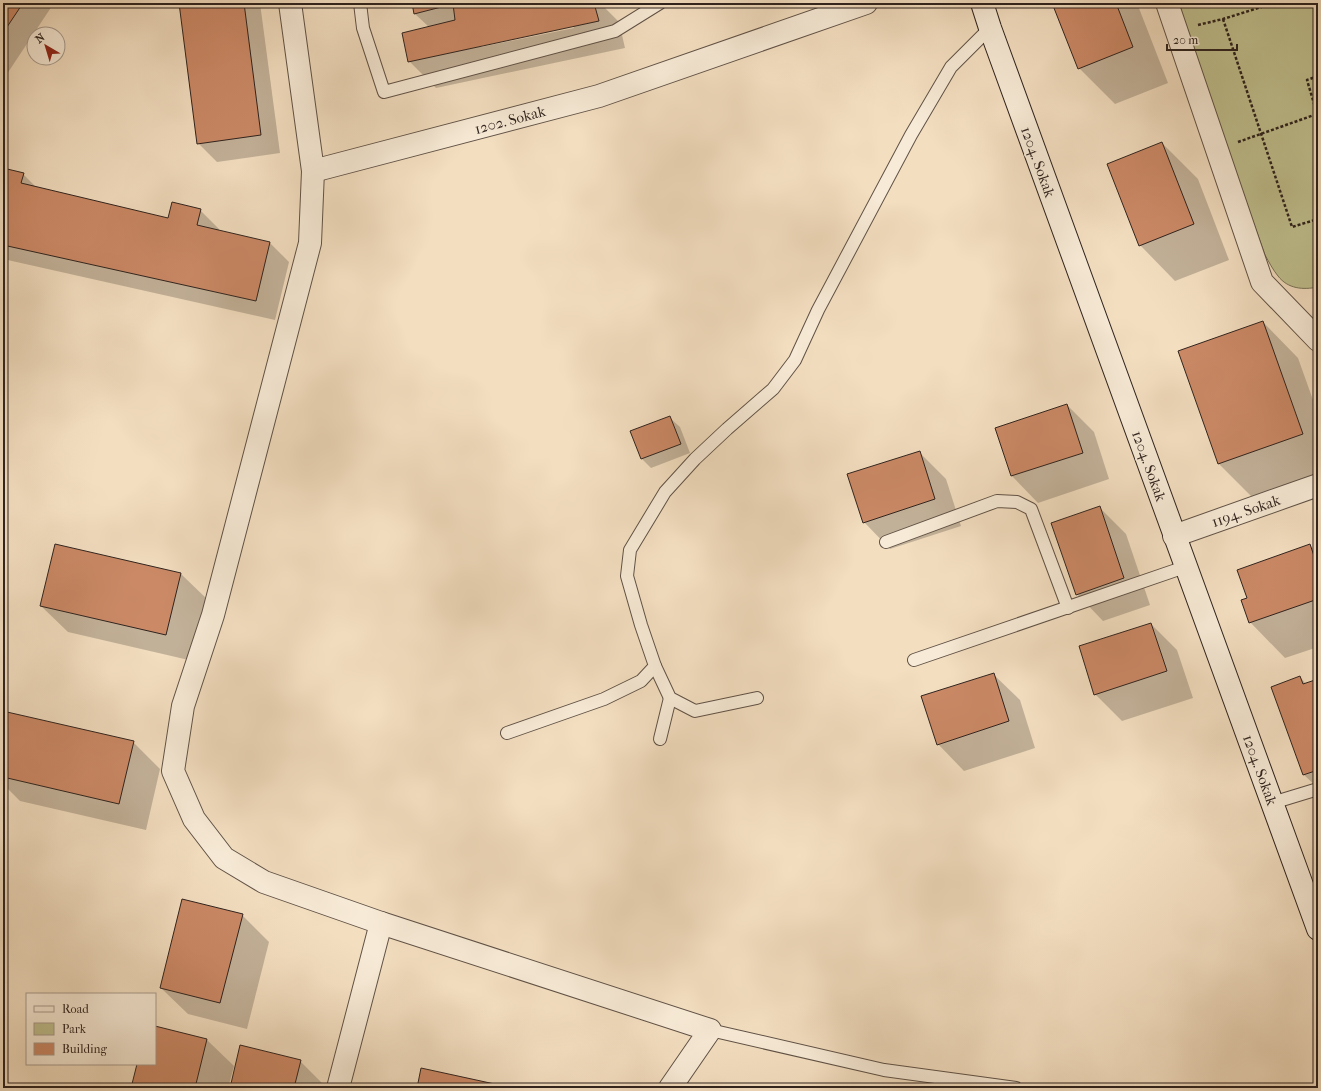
<svg xmlns="http://www.w3.org/2000/svg" width="1321" height="1091" viewBox="0 0 1321 1091" font-family="'IM FELL French Canon',serif">
	<style>
		.green { fill: #c0c08f; stroke: #787256 }
		.shadow { fill: #0003; fill-rule: evenodd }
		.building { fill: #cb8966; stroke: #2f231e }
		.lines { fill: none; stroke-linecap: round; stroke-linejoin: round }
		.lane-casing { stroke: #605246; stroke-width: 14 }
		.street-casing { stroke: #605246; stroke-width: 24 }
		.secondary-casing { stroke: #2f231e; stroke-width: 24 }
		.path { stroke: #2f231e; stroke-width: 2.5; stroke-dasharray: 3 2; stroke-linecap: butt }
		.lane { stroke: #f7ead6; stroke-width: 12 }
		.street { stroke: #f7ead6; stroke-width: 22 }
		.secondary { stroke: #f7ead6; stroke-width: 22 }
		.labels { text-anchor: middle; dominant-baseline: central; stroke-width: 4; stroke-linejoin: round; paint-order: stroke }
		.street-label { font-size: 15px; fill: #2f231e; stroke: #f7ead6 }
	</style>
	<rect width="100%" height="100%" fill="#f3dec0"/>
	<filter id="stains"><feTurbulence type="fractalNoise" baseFrequency=".005" numOctaves="4"/><feColorMatrix values="0 0 0 0 .2 0 0 0 0 .09 0 0 0 0 .02 0 0 0 .5 -.17"/></filter>
	<radialGradient id="worn" r=".72"><stop offset=".6" stop-color="#630" stop-opacity="0"/><stop offset="1" stop-color="#630" stop-opacity=".3"/></radialGradient>
	<path class="green" d="M 1175,3 L 1318,3 L 1318,287 C 1303,290 1288,289 1278,276 C 1273,270 1269,262 1265,255 Z"/>
	<g class="shadow">
		<path d="M 3,3 L 54,3 L 3,80 Z"/>
		<path d="M 180,3 L 260,3 L 280,153 L 217,162 L 198,143 Z"/>
		<path d="M 413,3 L 619,3 L 603,6 L 619,22 L 625,48 L 436,88 L 409,61 L 429,27 L 415,14 ZM 573,26 L 574,28 L 481,47 L 481,45 Z"/>
		<path d="M 1053,3 L 1137,3 L 1168,83 L 1115,104 L 1079,68 Z"/>
		<path d="M 1162,143 L 1198,179 L 1229,260 L 1175,281 L 1140,245 Z"/>
		<path d="M 3,169 L 23,174 L 37,188 L 169,219 L 200,210 L 219,229 L 219,231 L 270,243 L 289,262 L 275,320 L 3,259 Z"/>
		<path d="M 1263,322 L 1298,358 L 1318,414 L 1318,476 L 1254,499 L 1218,463 Z"/>
		<path d="M 1067,405 L 1094,432 L 1109,479 L 1038,503 L 1012,476 L 996,428 Z"/>
		<path d="M 670,418 L 680,427 L 690,453 L 651,468 L 642,459 Z"/>
		<path d="M 919,452 L 946,479 L 961,526 L 890,549 L 864,522 Z"/>
		<path d="M 1099,507 L 1126,534 L 1150,605 L 1103,621 L 1077,594 Z"/>
		<path d="M 55,545 L 181,574 L 208,600 L 193,661 L 68,632 L 41,606 Z"/>
		<path d="M 1310,545 L 1318,554 L 1318,647 L 1285,658 L 1250,622 L 1248,598 Z"/>
		<path d="M 1151,624 L 1177,650 L 1193,698 L 1122,721 L 1095,694 Z"/>
		<path d="M 993,674 L 1020,700 L 1035,748 L 964,771 L 938,744 Z"/>
		<path d="M 1300,677 L 1306,684 L 1318,680 L 1318,788 L 1304,775 L 1273,688 Z"/>
		<path d="M 3,733 L 133,742 L 160,769 L 146,830 L 20,801 L 3,784 Z"/>
		<path d="M 242,915 L 269,942 L 247,1029 L 188,1014 L 161,988 Z"/>
		<path d="M 155,1027 L 207,1040 L 234,1066 L 228,1088 L 132,1088 L 138,1064 L 155,1064 Z"/>
		<path d="M 300,1061 L 327,1088 L 231,1088 Z"/>
	</g>
	<g class="building">
		<path d="M 3,3 L 23,3 L 3,33 Z"/>
		<path d="M 179,3 L 244,3 L 261,135 L 197,144 Z"/>
		<path d="M 412,3 L 594,3 L 599,21 L 408,62 L 402,33 L 455,20 L 453,4 L 414,14 Z"/>
		<path d="M 1052,3 L 1116,3 L 1133,47 L 1078,69 Z"/>
		<path d="M 1162,142 L 1194,224 L 1139,246 L 1107,164 Z"/>
		<path d="M 3,168 L 24,173 L 21,183 L 168,218 L 172,202 L 201,209 L 197,225 L 270,242 L 256,301 L 3,245 Z"/>
		<path d="M 1263,321 L 1303,434 L 1218,464 L 1178,351 Z"/>
		<path d="M 1067,404 L 1083,453 L 1011,476 L 995,428 Z"/>
		<path d="M 670,416 L 681,444 L 641,459 L 630,431 Z"/>
		<path d="M 920,451 L 935,499 L 863,523 L 847,474 Z"/>
		<path d="M 1100,506 L 1124,578 L 1076,595 L 1051,523 Z"/>
		<path d="M 55,544 L 181,573 L 166,635 L 40,606 Z"/>
		<path d="M 1310,544 L 1318,568 L 1318,599 L 1249,623 L 1241,600 L 1247,598 L 1237,570 Z"/>
		<path d="M 1151,623 L 1167,671 L 1094,695 L 1079,646 Z"/>
		<path d="M 994,673 L 1009,721 L 937,745 L 921,696 Z"/>
		<path d="M 1300,676 L 1303,684 L 1318,679 L 1318,770 L 1303,775 L 1271,687 Z"/>
		<path d="M 7,712 L 134,741 L 119,804 L 3,777 L 3,729 Z"/>
		<path d="M 182,899 L 243,914 L 220,1003 L 160,988 Z"/>
		<path d="M 155,1026 L 207,1039 L 195,1088 L 131,1088 L 137,1064 L 155,1064 Z"/>
		<path d="M 240,1045 L 301,1060 L 294,1088 L 230,1088 Z"/>
		<path d="M 421,1068 L 513,1088 L 417,1088 Z"/>
	</g>
	<g class="lines">
		<defs>
			<g id="lane">
				<path d="M 360,3 L 363,28 L 384,92 L 615,31 L 660,3"/>
				<path d="M 886,542 L 997,501 L 1017,502 L 1031,509 L 1068,608"/>
				<path d="M 914,660 L 1185,567"/>
				<path d="M 655,666 L 670,698 L 695,711 L 757,698"/>
				<path d="M 507,733 L 604,699 L 641,681 L 655,666 L 641,625 L 627,576 L 630,550 L 665,492 L 695,459 L 727,429 L 773,389 L 795,360 L 818,310 L 911,135 L 951,67 L 990,28"/>
				<path d="M 660,739 L 670,698"/>
				<path d="M 1272,803 L 1318,789"/>
				<path d="M 710,1030 L 884,1070 L 1016,1088"/>
			</g>
			<g id="street">
				<path d="M 290,3 L 313,171 L 599,96 L 866,3"/>
				<path d="M 1167,3 L 1262,282 L 1318,340"/>
				<path d="M 313,171 L 310,243 L 213,615 L 183,706 L 173,771 L 194,819 L 224,858 L 264,882 L 381,923 L 710,1030 L 670,1088"/>
				<path d="M 1174,536 L 1318,485"/>
				<path d="M 338,1088 L 381,923"/>
			</g>
			<path id="secondary" d="M 982,3 L 990,28 L 1318,929"/>
		</defs>
		<use href="#lane" class="lane-casing"/>
		<use href="#street" class="street-casing"/>
		<use href="#secondary" class="secondary-casing"/>
		<g class="path">
			<path d="M 1223,19 L 1292,227 L 1318,219"/>
			<path d="M 1198,25 L 1223,19 L 1274,3"/>
			<path d="M 1318,76 L 1307,80 L 1318,117"/>
			<path d="M 1238,142 L 1317,114"/>
		</g>
		<use href="#lane" class="lane"/>
		<use href="#street" class="street"/>
		<use href="#secondary" class="secondary"/>
	</g>
	<g class="labels">
		<g class="street-label">
			<text transform="translate(510 120) rotate(-15)">1202. Sokak</text>
			<text transform="translate(1038 162) rotate(70)">1204. Sokak</text>
			<text transform="translate(1149 466) rotate(70)">1204. Sokak</text>
			<text transform="translate(1246 511) rotate(-19)">1194. Sokak</text>
			<text transform="translate(1260 770) rotate(70)">1204. Sokak</text>
		</g>
	</g>
	<rect width="1321" height="1091" fill="none" stroke="#f3dec0" stroke-width="16"/>
	<rect x="4" y="4" width="1313" height="1083" fill="none" stroke="#2f231e" stroke-width="2"/>
	<rect x="8" y="8" width="1305" height="1075" fill="none" stroke="#2f231e"/>
	<rect x="26" y="993" width="130" height="72" fill="#f7ead6" stroke="#a79a8c"/>
	<rect x="34" y="1006" width="20" height="6" fill="#f7ead6" stroke="#a79a8c"/>
	<text x="62" y="1013" font-size="12" fill="#2f231e">Road</text>
	<rect x="34" y="1023" width="20" height="12" fill="#c0c08f" stroke="#a79a8c"/>
	<text x="62" y="1033" font-size="12" fill="#2f231e">Park</text>
	<rect x="34" y="1043" width="20" height="12" fill="#cb8966" stroke="#a79a8c"/>
	<text x="62" y="1053" font-size="12" fill="#2f231e">Building</text>
	<g transform="translate(46 46) rotate(322)"><circle r="19" fill="#f7ead6" stroke="#a79a8c"/>
	<path d="M0-3L7 15L0 10L-7 15Z" fill="#8f2418"/>
	<text y="-6" font-size="11" font-weight="bold" text-anchor="middle" fill="#2f231e">N</text>
	</g>
	<path d="M1167 44v6h70v-6" fill="none" stroke="#2f231e" stroke-width="2"/>
	<text x="1173" y="44" font-size="12" fill="#2f231e" stroke="#f7ead6" stroke-width="3" paint-order="stroke">20 m</text>
	<rect width="100%" height="100%" filter="url(#stains)"/>
	<rect width="100%" height="100%" fill="url(#worn)"/>
</svg>
